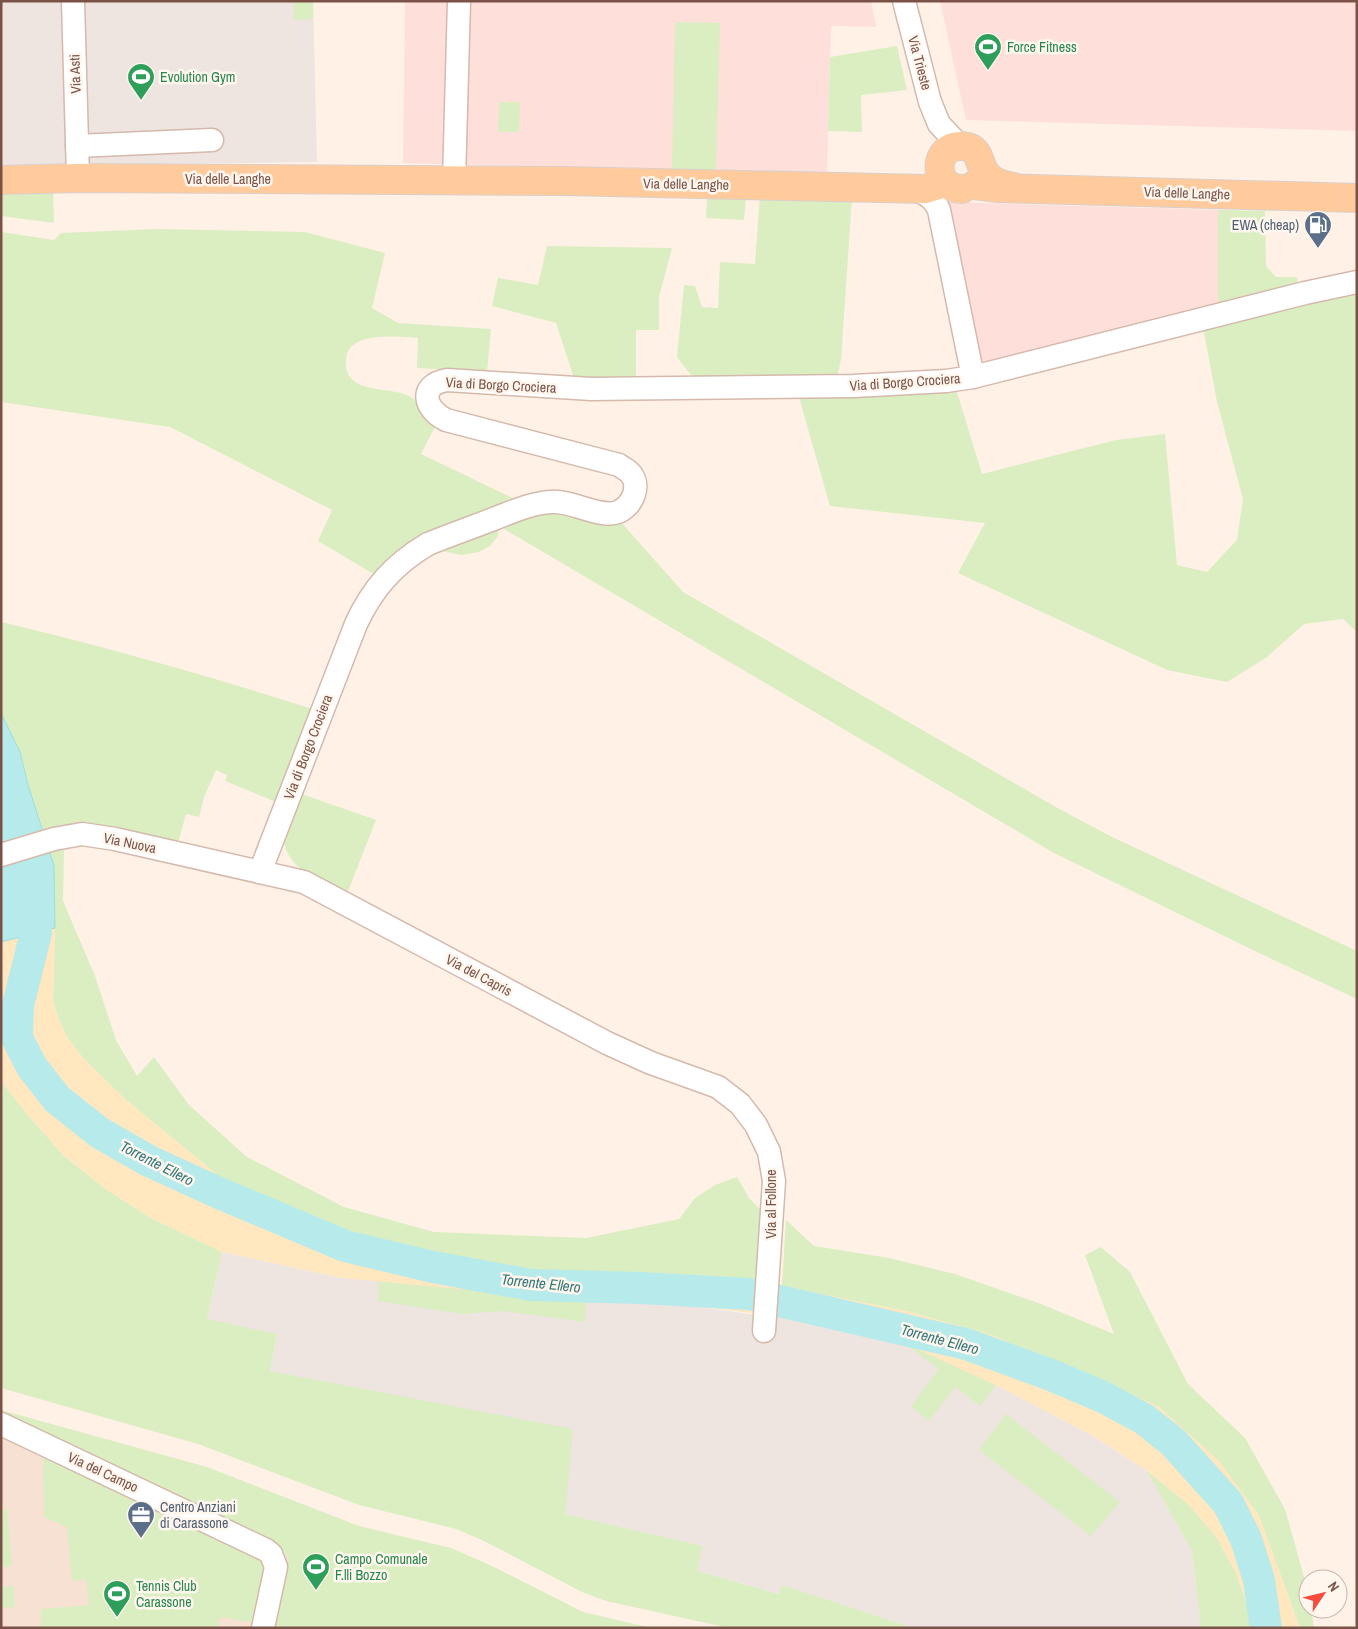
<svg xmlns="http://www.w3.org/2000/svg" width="1358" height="1629" viewBox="0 0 1358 1629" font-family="'Archivo Narrow',sans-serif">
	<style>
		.residential { fill: #f7e1d3 }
		.commercial { fill: #ffdfd9 }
		.industrial { fill: #eee4e0 }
		.green { fill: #daeec2 }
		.sand { fill: #ffe7bf }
		.water { fill: #b7ebeb; stroke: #9cddde }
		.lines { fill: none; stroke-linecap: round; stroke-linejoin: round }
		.river { stroke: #b7ebeb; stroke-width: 32 }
		.minor-casing { stroke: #d5b9ac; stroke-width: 25 }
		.major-casing { stroke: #dacfcb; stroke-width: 30 }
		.minor { stroke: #fff; stroke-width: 22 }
		.major { stroke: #ffcb9c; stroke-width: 28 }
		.labels { text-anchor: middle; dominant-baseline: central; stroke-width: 5; stroke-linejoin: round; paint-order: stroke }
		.leisure-label { font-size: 14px; fill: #27864d; stroke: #fff6ee; text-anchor: start }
		.street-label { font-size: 14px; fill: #7b5247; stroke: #fff6ee }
		.service-label { font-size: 14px; fill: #4e5e75; stroke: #fff6ee; text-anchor: end }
		.water-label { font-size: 15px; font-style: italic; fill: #35797b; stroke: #fff6ee }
	</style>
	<rect width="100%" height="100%" fill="#fff1e5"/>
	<path class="residential" d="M 1,1412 L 271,1541 L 281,1548 L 288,1558 L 499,1628 L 1,1628 Z"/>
	<g class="commercial">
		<path d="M 405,1 L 871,1 L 876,27 L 831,26 L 827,173 L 716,172 L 403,163 Z"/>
		<path d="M 940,1 L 1357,1 L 1357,131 L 966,120 Z"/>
		<path d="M 947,202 L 1218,210 L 1218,306 L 980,366 Z"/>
	</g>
	<g class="industrial">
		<path d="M 1,1 L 313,1 L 317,162 L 1,166 Z"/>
		<path d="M 222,1252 L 342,1278 L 659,1301 L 749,1314 L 781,1315 L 902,1342 L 996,1385 L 1095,1437 L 1146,1470 L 1192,1550 L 1201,1628 L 914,1628 L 782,1585 L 780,1594 L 697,1571 L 703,1546 L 565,1514 L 385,1394 L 270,1371 L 277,1335 L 207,1320 Z"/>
	</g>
	<g class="green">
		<path d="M 294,1 L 313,1 L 313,19 L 294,20 Z"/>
		<path d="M 675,22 L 720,23 L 716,172 L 672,171 Z"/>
		<path d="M 897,46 L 907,90 L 861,95 L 862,132 L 828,131 L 830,57 Z"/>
		<path d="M 499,102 L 520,102 L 519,132 L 498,132 Z"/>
		<path d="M 53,193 L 54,223 L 1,216 L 1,195 Z"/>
		<path d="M 707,196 L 746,196 L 744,220 L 706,218 Z"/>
		<path d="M 760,196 L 852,198 L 841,360 L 837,377 L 693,378 L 677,357 L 684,285 L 695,286 L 702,307 L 718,308 L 720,262 L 755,264 Z"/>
		<path d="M 1218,210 L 1265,211 L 1266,266 L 1276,277 L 1297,277 L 1298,287 L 1218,306 Z"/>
		<path d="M 157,229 L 305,232 L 385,253 L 372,308 L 398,323 L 491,329 L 487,372 L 417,368 L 418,338 C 399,337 347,330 346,360 C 345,365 347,374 351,378 C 362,392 393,388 409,396 C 421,401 417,417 436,425 L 421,454 L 519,501 L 377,576 L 318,541 L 332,510 L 170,427 L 1,402 L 1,232 L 54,240 L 61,233 Z"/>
		<path d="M 547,246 L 672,248 L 659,297 L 659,330 L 636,330 L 636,379 L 574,378 L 556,323 L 492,306 L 498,278 L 538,285 Z"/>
		<path d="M 1357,291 L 1357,632 L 1343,619 L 1304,624 L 1267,657 L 1227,682 L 1167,670 L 958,573 L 985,523 L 830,506 L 799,397 L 956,389 L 982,474 L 1116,440 L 1165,434 L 1177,565 L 1207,572 L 1237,540 L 1243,499 L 1217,402 L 1203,327 Z"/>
		<path d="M 551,511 L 620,521 L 683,592 L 1054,806 L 1112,837 L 1357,951 L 1357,999 L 1259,953 L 1054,853 L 499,526 L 498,536 L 490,546 L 479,552 L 461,555 L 437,550 L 499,526 Z"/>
		<path d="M 1,622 C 106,647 210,676 312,709 L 276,802 L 225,781 L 227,775 L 216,770 L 204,797 L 199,817 L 186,814 L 178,843 L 44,833 L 28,785 L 20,752 L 2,715 Z"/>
		<path d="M 299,793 L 376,820 L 347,894 C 319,880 274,865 286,825 C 289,814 295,803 299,793 Z"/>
		<path d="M 64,845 L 63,901 L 95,976 L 116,1040 L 137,1076 L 154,1057 L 189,1105 L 247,1157 L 344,1207 L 434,1232 L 586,1238 L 679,1219 L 695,1198 L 715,1185 L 737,1177 L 749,1198 L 764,1213 L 760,1286 L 534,1276 L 431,1258 L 347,1238 L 225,1181 L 126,1100 L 84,1059 L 67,1037 L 58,1018 L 53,1000 L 55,928 L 54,866 L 49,850 Z"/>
		<path d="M 1,1081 L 27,1114 L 63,1155 L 107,1190 L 151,1218 L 222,1252 L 207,1319 L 277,1334 L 270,1371 L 573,1429 L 565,1514 L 703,1546 L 697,1571 L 779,1594 L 782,1585 L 914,1628 L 729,1628 L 606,1601 L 582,1592 L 482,1540 L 456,1529 L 359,1505 L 198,1444 L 1,1388 Z"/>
		<path d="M 786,1220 L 814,1246 L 889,1258 L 955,1274 L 1041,1304 L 1114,1334 L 1085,1255 L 1101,1247 L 1130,1272 L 1188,1384 L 1245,1438 L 1285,1509 L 1308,1591 L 1308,1609 L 1311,1609 L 1314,1628 L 1300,1628 L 1259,1516 L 1219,1461 L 1159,1407 L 1115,1387 L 1068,1369 L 992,1335 L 910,1312 L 782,1286 Z"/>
		<path d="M 379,1281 L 502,1293 L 586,1298 L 585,1322 L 503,1311 L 462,1314 L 378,1301 Z"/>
		<path d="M 902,1342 L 996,1385 L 980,1406 L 955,1387 L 929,1421 L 911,1406 L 939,1369 Z"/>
		<path d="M 1,1410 L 207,1467 L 359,1526 L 451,1548 L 490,1565 L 583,1612 L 652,1628 L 271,1628 L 288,1558 L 281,1548 L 271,1541 L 1,1412 Z"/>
		<path d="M 1006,1414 L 1120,1502 L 1091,1536 L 979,1450 Z"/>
		<path d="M 43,1451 L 266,1561 L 255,1620 L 249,1622 L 220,1617 L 218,1628 L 41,1628 L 41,1609 L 89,1605 L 86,1579 L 72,1581 L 67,1527 L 44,1517 Z"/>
		<path d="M 1146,1470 L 1189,1505 L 1217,1538 L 1236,1573 L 1247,1603 L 1251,1628 L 1201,1628 L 1192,1550 Z"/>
		<path d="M 7,1509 L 12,1566 L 1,1567 L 1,1510 Z"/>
		<path d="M 1,1586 L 13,1586 L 15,1607 L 1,1608 Z"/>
	</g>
	<g class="sand">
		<path d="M 55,928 L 53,1000 L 58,1018 L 67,1037 L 84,1059 L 126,1100 L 225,1181 L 347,1238 L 431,1258 L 534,1276 L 760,1286 L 759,1314 L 659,1301 L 502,1293 L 342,1278 L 222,1252 L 151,1218 L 107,1190 L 63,1155 L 27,1114 L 1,1081 L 1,942 Z"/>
		<path d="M 782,1286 L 910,1312 L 992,1335 L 1068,1369 L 1115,1387 L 1159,1407 L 1219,1461 L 1259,1516 L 1300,1628 L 1251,1628 L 1247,1603 L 1236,1573 L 1217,1538 L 1189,1505 L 1146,1470 L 1095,1437 L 996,1385 L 902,1342 L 781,1315 Z"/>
	</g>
	<path class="water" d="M 1,713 L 20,752 L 28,785 L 54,866 L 55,928 L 1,942 Z"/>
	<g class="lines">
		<path class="river" d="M 30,890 L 36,933 L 18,1005 L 17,1038 L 32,1067 L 57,1099 L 100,1133 L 149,1161 L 219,1193 L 345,1246 L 433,1267 L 531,1285 L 641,1288 L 749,1294 L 966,1344 L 1051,1375 L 1103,1397 L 1144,1419 L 1173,1442 L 1228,1503 L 1246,1539 L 1259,1580 L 1266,1628"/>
		<defs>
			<g id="minor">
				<path d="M 73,1 L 78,178"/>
				<path d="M 904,1 L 930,102 L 939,124 L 954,140 L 962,146"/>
				<path d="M 77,146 L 212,140"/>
				<path d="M 454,181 L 459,1"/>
				<path d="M 910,188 C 924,193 933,196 939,210 L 973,377"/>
				<path d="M 1,855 L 54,839 L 82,834 L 115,839 L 304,882 L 607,1043 L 651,1063 L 718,1087 L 740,1104 L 756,1125 L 769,1152 L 774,1181 L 764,1331"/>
				<path d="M 260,872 L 356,624 C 372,589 394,564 428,544 C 450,535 473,527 496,518 C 514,511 532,503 551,502 C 571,500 601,519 618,512 C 632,506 641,487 631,474 C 628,470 623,468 619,465 L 446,420 C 424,409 418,385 447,380 L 591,389 L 854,386 L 946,381 L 973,377 L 1305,293 L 1357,282"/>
				<path d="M 1,1424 L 266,1550 L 271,1554 L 276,1567 L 263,1628"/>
			</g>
			<g id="major">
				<path d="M 1,180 L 78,178 L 565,181 L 925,189 L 945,183"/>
				<path d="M 974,185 L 998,188 L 1357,198"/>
				<path d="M 962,189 C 931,189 933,144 962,146 C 983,147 977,166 988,176 C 994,183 1004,185 1013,187"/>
			</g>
		</defs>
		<use href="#minor" class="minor-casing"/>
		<use href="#major" class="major-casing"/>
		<use href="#minor" class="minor"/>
		<use href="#major" class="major"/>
	</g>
	<defs>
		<symbol id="stadium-pin" viewBox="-11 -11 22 30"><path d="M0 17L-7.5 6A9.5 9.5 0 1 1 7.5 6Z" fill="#2e9e5b" stroke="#fff6ee"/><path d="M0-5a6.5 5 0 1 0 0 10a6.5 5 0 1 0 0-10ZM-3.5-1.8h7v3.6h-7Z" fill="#fff"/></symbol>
		<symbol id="fuel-pin" viewBox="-11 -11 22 30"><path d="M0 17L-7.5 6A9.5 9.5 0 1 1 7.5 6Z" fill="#5c6f8a" stroke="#fff6ee"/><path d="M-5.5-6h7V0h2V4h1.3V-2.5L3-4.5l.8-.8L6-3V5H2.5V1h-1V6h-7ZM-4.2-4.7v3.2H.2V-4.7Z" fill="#fff"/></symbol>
		<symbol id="office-pin" viewBox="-11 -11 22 30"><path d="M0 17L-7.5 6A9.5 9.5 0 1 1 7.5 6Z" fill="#5c6f8a" stroke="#fff6ee"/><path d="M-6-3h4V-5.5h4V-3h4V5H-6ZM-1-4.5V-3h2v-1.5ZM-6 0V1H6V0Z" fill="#fff"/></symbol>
	</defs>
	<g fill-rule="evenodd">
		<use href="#stadium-pin" x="972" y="31" width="32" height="43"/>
		<use href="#stadium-pin" x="125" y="61" width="32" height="43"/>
		<use href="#fuel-pin" x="1302" y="209" width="32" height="43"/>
		<use href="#office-pin" x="125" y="1499" width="32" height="43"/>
		<use href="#stadium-pin" x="300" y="1551" width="32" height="43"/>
		<use href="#stadium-pin" x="101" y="1578" width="32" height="43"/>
	</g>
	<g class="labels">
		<g class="leisure-label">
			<text x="1007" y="47">Force Fitness</text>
			<text x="160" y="77">Evolution Gym</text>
			<text x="335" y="1559">Campo Comunale<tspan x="335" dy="16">F.lli Bozzo</tspan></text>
			<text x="136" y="1586">Tennis Club<tspan x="136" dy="16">Carassone</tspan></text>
		</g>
		<g class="street-label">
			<text transform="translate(920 63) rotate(75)">Via Trieste</text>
			<text transform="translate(75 74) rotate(-92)">Via Asti</text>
			<text x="228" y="179">Via delle Langhe</text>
			<text transform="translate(686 184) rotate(1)">Via delle Langhe</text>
			<text transform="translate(1187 193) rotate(2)">Via delle Langhe</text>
			<text transform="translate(905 382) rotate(-4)">Via di Borgo Crociera</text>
			<text transform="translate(501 385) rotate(3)">Via di Borgo Crociera</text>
			<text transform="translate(308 747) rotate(-69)">Via di Borgo Crociera</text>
			<text transform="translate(130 843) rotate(12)">Via Nuova</text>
			<text transform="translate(479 975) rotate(28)">Via del Capris</text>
			<text transform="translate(771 1204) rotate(-90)">Via al Follone</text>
			<text transform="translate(103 1472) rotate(25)">Via del Campo</text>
		</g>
		<g class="service-label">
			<text x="1299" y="225">EWA (cheap)</text>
			<text x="160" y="1507" text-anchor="start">Centro Anziani<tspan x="160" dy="16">di Carassone</tspan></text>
		</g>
		<g class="water-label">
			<text transform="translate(157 1163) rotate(27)">Torrente Ellero</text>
			<text transform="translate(541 1283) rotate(6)">Torrente Ellero</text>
			<text transform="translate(940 1339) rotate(15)">Torrente Ellero</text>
		</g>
	</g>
	<rect width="1358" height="1629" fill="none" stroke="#7b5247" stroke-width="5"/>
	<g transform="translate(1323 1594) rotate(55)"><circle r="24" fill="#fff6ee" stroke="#cab4ab"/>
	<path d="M0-4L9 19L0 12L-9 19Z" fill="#f64b3d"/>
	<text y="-8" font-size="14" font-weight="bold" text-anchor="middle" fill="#7b5247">N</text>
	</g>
</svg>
